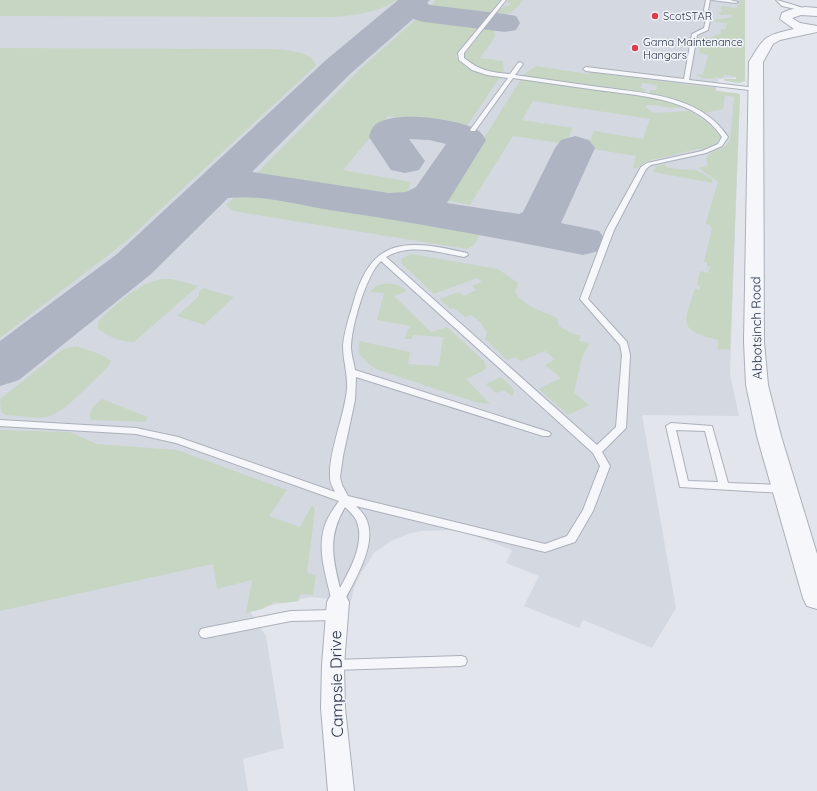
<svg xmlns="http://www.w3.org/2000/svg" width="817" height="791" viewBox="0 0 817 791" font-family="Quicksand,sans-serif">
	<style>
		.built { fill: #d4d8e1 }
		.green { fill: #c7d6c3 }
		.lines { fill: none; stroke-linecap: round; stroke-linejoin: round }
		.taxiway { fill: #aeb4c2; fill-rule: evenodd }
		.service-casing { stroke: #aab0ba; stroke-width: 2 }
		.minor-casing { stroke: #aab0ba; stroke-width: 2 }
		.tertiary-casing { stroke: #aab0ba; stroke-width: 2 }
		.service { fill: #f6f7fa; fill-rule: evenodd }
		.minor { fill: #f6f7fa; fill-rule: evenodd }
		.tertiary { fill: #f6f7fa; fill-rule: evenodd }
		.poi-dot { fill: #da3e4c; stroke: #f2f5f9; stroke-width: 1.5 }
		.labels { text-anchor: middle; dominant-baseline: central; stroke-width: 3; stroke-linejoin: round; paint-order: stroke }
		.far-poi-label { font-size: 11px; fill: #293146; stroke: #f2f5f9; text-anchor: start }
		.street-label { font-size: 13px; fill: #293146; stroke: #f2f5f9 }
		.near-street-label { font-size: 16px; fill: #293146; stroke: #f2f5f9 }
	</style>
	<rect width="100%" height="100%" fill="#e2e6ec"/>
	<path class="built" d="M 0,0 L 743,0 L 735,78 L 719,79 L 715,90 L 740,94 L 730,374 L 739,416 L 642,415 L 676,608 L 652,648 L 583,620 L 579,628 L 524,606 L 539,576 L 506,563 L 512,550 L 470,534 L 455,530 L 422,531 L 408,534 L 391,541 L 374,553 L 360,575 L 354,588 L 351,601 L 310,597 L 249,610 L 266,636 L 284,748 L 243,759 L 248,791 L 0,791 Z"/>
	<g class="green">
		<path d="M 0,0 L 396,0 C 377,14 354,15 332,17 L 0,16 Z"/>
		<path d="M 435,0 L 500,0 L 488,15 L 450,11 L 431,6 Z"/>
		<path d="M 507,0 L 523,0 C 513,13 510,15 493,15 L 503,7 L 510,5 L 511,3 L 508,3 Z"/>
		<path d="M 740,0 L 745,0 L 745,81 L 739,83 L 725,81 L 724,79 L 736,79 L 736,77 L 724,75 L 723,78 L 715,77 L 715,79 L 702,78 L 697,74 L 703,75 L 708,55 L 699,53 L 700,49 L 698,46 L 701,36 L 710,38 L 721,33 L 721,29 L 725,29 L 727,23 L 714,22 L 715,20 L 733,17 L 729,15 L 720,15 L 718,12 L 722,12 L 720,8 L 722,6 L 737,8 L 737,5 L 739,5 Z"/>
		<path d="M 419,19 L 480,25 L 459,50 L 456,57 C 465,72 484,74 500,77 L 465,129 L 388,116 L 343,170 L 411,182 L 407,193 L 365,193 L 282,183 L 256,174 L 359,70 L 414,21 Z"/>
		<path d="M 485,26 L 494,29 L 495,37 L 480,58 L 503,61 L 504,70 L 501,74 C 489,72 470,69 464,56 L 466,49 Z"/>
		<path d="M 0,48 L 272,49 C 285,50 310,50 316,65 L 309,72 L 124,243 L 0,338 Z"/>
		<path d="M 536,66 L 588,74 L 589,72 L 716,88 L 716,91 L 740,94 L 730,350 L 718,349 L 718,340 C 678,330 683,324 695,289 L 700,290 L 700,286 L 697,285 L 700,271 L 708,273 L 709,270 L 706,268 L 710,269 L 711,267 L 707,266 L 707,263 L 704,262 L 712,228 L 709,225 L 706,224 L 706,221 L 718,182 L 699,168 L 708,165 L 706,158 C 712,149 724,150 730,141 L 734,97 L 725,95 L 723,109 L 704,113 L 678,100 L 648,94 L 651,90 L 656,90 L 657,85 L 642,83 L 640,88 L 646,89 L 643,93 L 602,86 L 523,77 L 524,74 Z"/>
		<path d="M 521,79 L 659,99 L 682,107 C 670,110 659,104 647,105 L 646,107 L 653,113 L 690,111 L 708,123 L 721,136 L 717,143 L 701,150 L 698,149 L 647,161 L 637,168 L 633,168 L 636,156 L 587,148 L 594,131 L 643,139 L 650,119 L 533,101 L 522,120 L 573,128 L 566,144 L 513,136 L 470,205 L 445,200 Z"/>
		<path d="M 664,164 L 667,167 L 676,169 L 696,170 L 712,179 L 713,183 L 653,172 L 656,166 Z"/>
		<path d="M 259,194 L 478,227 L 482,229 L 482,231 L 475,244 L 467,249 L 233,211 L 226,205 L 237,195 Z"/>
		<path d="M 411,254 L 498,269 L 518,283 L 515,292 C 522,306 544,311 557,318 L 559,326 L 569,332 L 581,336 L 579,341 L 590,343 L 582,357 L 574,393 L 589,405 L 568,415 L 539,389 L 561,378 L 545,365 L 555,359 L 545,351 L 521,361 L 515,357 L 507,360 L 485,339 L 487,333 L 480,322 L 471,315 L 465,317 L 454,308 L 451,309 L 439,299 L 459,292 L 464,296 L 476,290 L 472,286 L 482,282 L 477,278 L 434,294 L 402,264 L 401,259 Z"/>
		<path d="M 163,279 L 172,279 L 198,286 L 134,342 C 120,342 110,337 98,329 L 98,322 C 114,305 139,282 163,279 Z"/>
		<path d="M 382,284 C 392,283 400,284 407,291 L 394,296 L 431,332 L 447,327 L 483,360 L 486,367 L 483,371 L 466,379 L 490,404 L 478,403 L 378,370 L 370,365 L 359,354 L 359,341 L 410,352 L 408,364 L 439,366 L 443,337 L 413,335 L 412,339 L 404,339 L 410,326 L 377,320 L 384,293 L 370,292 L 376,286 Z"/>
		<path d="M 203,288 L 234,297 L 204,325 L 177,316 L 199,296 L 199,292 Z"/>
		<path d="M 77,346 L 102,355 L 111,361 L 106,369 C 92,381 63,415 46,417 C 34,419 19,416 6,415 L 1,412 L 0,399 L 63,349 Z"/>
		<path d="M 501,377 L 513,388 L 514,394 L 512,396 L 504,390 L 496,393 L 486,384 Z"/>
		<path d="M 102,399 L 148,417 L 145,422 L 91,420 C 87,410 95,405 102,399 Z"/>
		<path d="M 0,430 L 70,432 L 97,444 L 177,450 L 287,490 L 269,516 L 300,527 L 312,505 L 315,510 L 307,573 L 316,575 L 313,595 L 300,594 L 299,601 L 284,603 L 276,602 L 262,609 L 246,613 L 252,580 L 217,589 L 213,564 L 0,611 Z"/>
	</g>
	<g class="lines">
		<path class="taxiway" d="M 398,0 L 430,0 L 427,3 L 430,5 L 505,14 L 516,16 L 520,23 L 516,30 L 505,32 L 424,22 L 413,19 L 350,74 L 252,172 L 389,193 L 406,192 L 416,187 L 446,144 L 429,140 L 409,139 L 425,161 L 419,170 L 405,173 L 391,170 L 369,137 C 370,133 372,127 376,124 C 395,110 456,119 476,129 C 481,132 483,135 486,140 L 447,203 L 519,214 L 523,212 L 555,148 L 561,140 L 575,136 L 589,140 L 595,148 L 561,223 L 599,231 L 606,241 L 599,251 L 583,255 C 499,238 415,223 330,210 C 297,205 262,194 228,198 L 151,274 L 19,380 L 0,386 L 0,341 L 117,254 L 326,60 Z"/>
		<defs>
			<g id="service">
				<path d="M 502,0 L 506,0 L 464,53 L 464,58 C 481,71 489,72 510,74 L 518,63 L 520,62 L 523,64 L 515,75 C 543,79 571,83 599,87 C 644,93 701,95 728,137 L 722,146 L 706,153 L 651,165 L 646,169 L 614,230 L 588,299 L 627,342 L 630,355 L 626,428 L 602,452 L 610,466 L 593,511 L 575,542 L 545,552 L 356,506 C 360,510 365,515 367,521 C 377,546 353,583 342,605 L 338,607 L 334,605 L 332,602 C 327,579 317,552 324,528 C 327,518 333,509 339,501 L 176,443 L 136,434 L 0,426 L 0,420 L 136,428 L 178,437 L 335,492 C 333,487 330,483 330,477 C 329,450 344,418 347,389 C 348,374 343,361 343,346 C 344,332 349,318 353,304 C 371,236 407,239 467,253 L 468,255 L 464,257 C 438,252 410,243 386,257 L 597,445 L 616,427 L 622,355 L 620,345 L 580,299 L 606,230 L 641,167 L 647,163 L 702,151 L 718,144 L 722,137 C 696,97 639,96 597,90 C 569,86 541,82 513,78 L 475,131 L 471,131 L 470,130 L 508,78 L 487,75 L 472,70 L 459,60 L 458,53 ZM 381,261 L 593,453 L 600,466 L 583,510 L 567,536 L 545,544 L 348,496 L 342,485 L 340,477 L 343,456 L 355,400 L 356,377 L 543,436 L 549,436 L 551,434 L 549,432 L 355,370 C 354,362 351,355 351,346 C 352,325 366,275 381,261 ZM 345,507 C 349,511 355,516 357,522 C 365,543 350,570 340,588 C 332,556 328,536 345,507 Z"/>
				<path d="M 706,0 L 710,0 L 708,10 L 711,15 L 708,30 L 697,35 L 689,80 L 756,88 L 758,89 L 758,91 L 586,71 L 583,69 L 586,67 L 684,79 L 692,34 L 704,28 L 707,15 L 704,10 Z"/>
				<path d="M 712,0 L 730,0 L 738,2 L 736,3 Z"/>
				<path d="M 776,0 C 778,0 808,9 810,11 L 808,12 L 782,6 Z"/>
				<path d="M 671,423 L 712,426 L 728,483 L 783,485 L 787,486 L 788,489 L 787,492 L 783,493 L 680,487 L 666,426 ZM 676,430 L 705,431 L 718,482 L 688,481 Z"/>
				<path d="M 336,610 L 340,612 L 342,615 L 340,618 L 336,620 L 291,621 L 205,638 L 201,637 L 199,633 L 201,629 L 205,628 L 291,611 Z"/>
				<path d="M 461,656 L 465,657 L 467,661 L 465,665 L 461,666 L 333,670 L 329,669 L 327,665 L 329,661 L 333,660 Z"/>
			</g>
			<path id="minor" d="M 338,593 L 346,596 L 349,602 L 344,665 L 345,708 L 354,791 L 328,791 L 321,708 L 322,665 L 327,602 L 330,596 Z"/>
			<path id="tertiary" d="M 805,7 L 817,8 L 817,16 L 801,15 L 792,18 L 800,23 L 817,26 L 817,32 L 780,40 L 773,44 L 763,62 L 764,342 L 768,385 L 781,436 L 817,554 L 817,609 L 807,606 L 803,598 L 757,436 L 746,385 L 744,342 L 749,62 C 765,36 764,36 794,29 L 780,19 L 782,13 L 789,10 Z"/>
		</defs>
		<use href="#service" class="service-casing"/>
		<use href="#minor" class="minor-casing"/>
		<use href="#tertiary" class="tertiary-casing"/>
		<use href="#service" class="service"/>
		<use href="#minor" class="minor"/>
		<use href="#tertiary" class="tertiary"/>
	</g>
	<g class="poi-dot">
		<circle cx="655" cy="16" r="4"/>
		<circle cx="635" cy="48" r="4"/>
	</g>
	<g class="labels">
		<g class="far-poi-label">
			<text x="663" y="16">ScotSTAR</text>
			<text x="643" y="42">Gama Maintenance<tspan x="643" dy="13">Hangars</tspan></text>
		</g>
		<g class="street-label">
			<text transform="translate(756 328) rotate(-91)">Abbotsinch Road</text>
		</g>
		<g class="near-street-label">
			<text transform="translate(336 684) rotate(-91)">Campsie Drive</text>
		</g>
	</g>
</svg>
